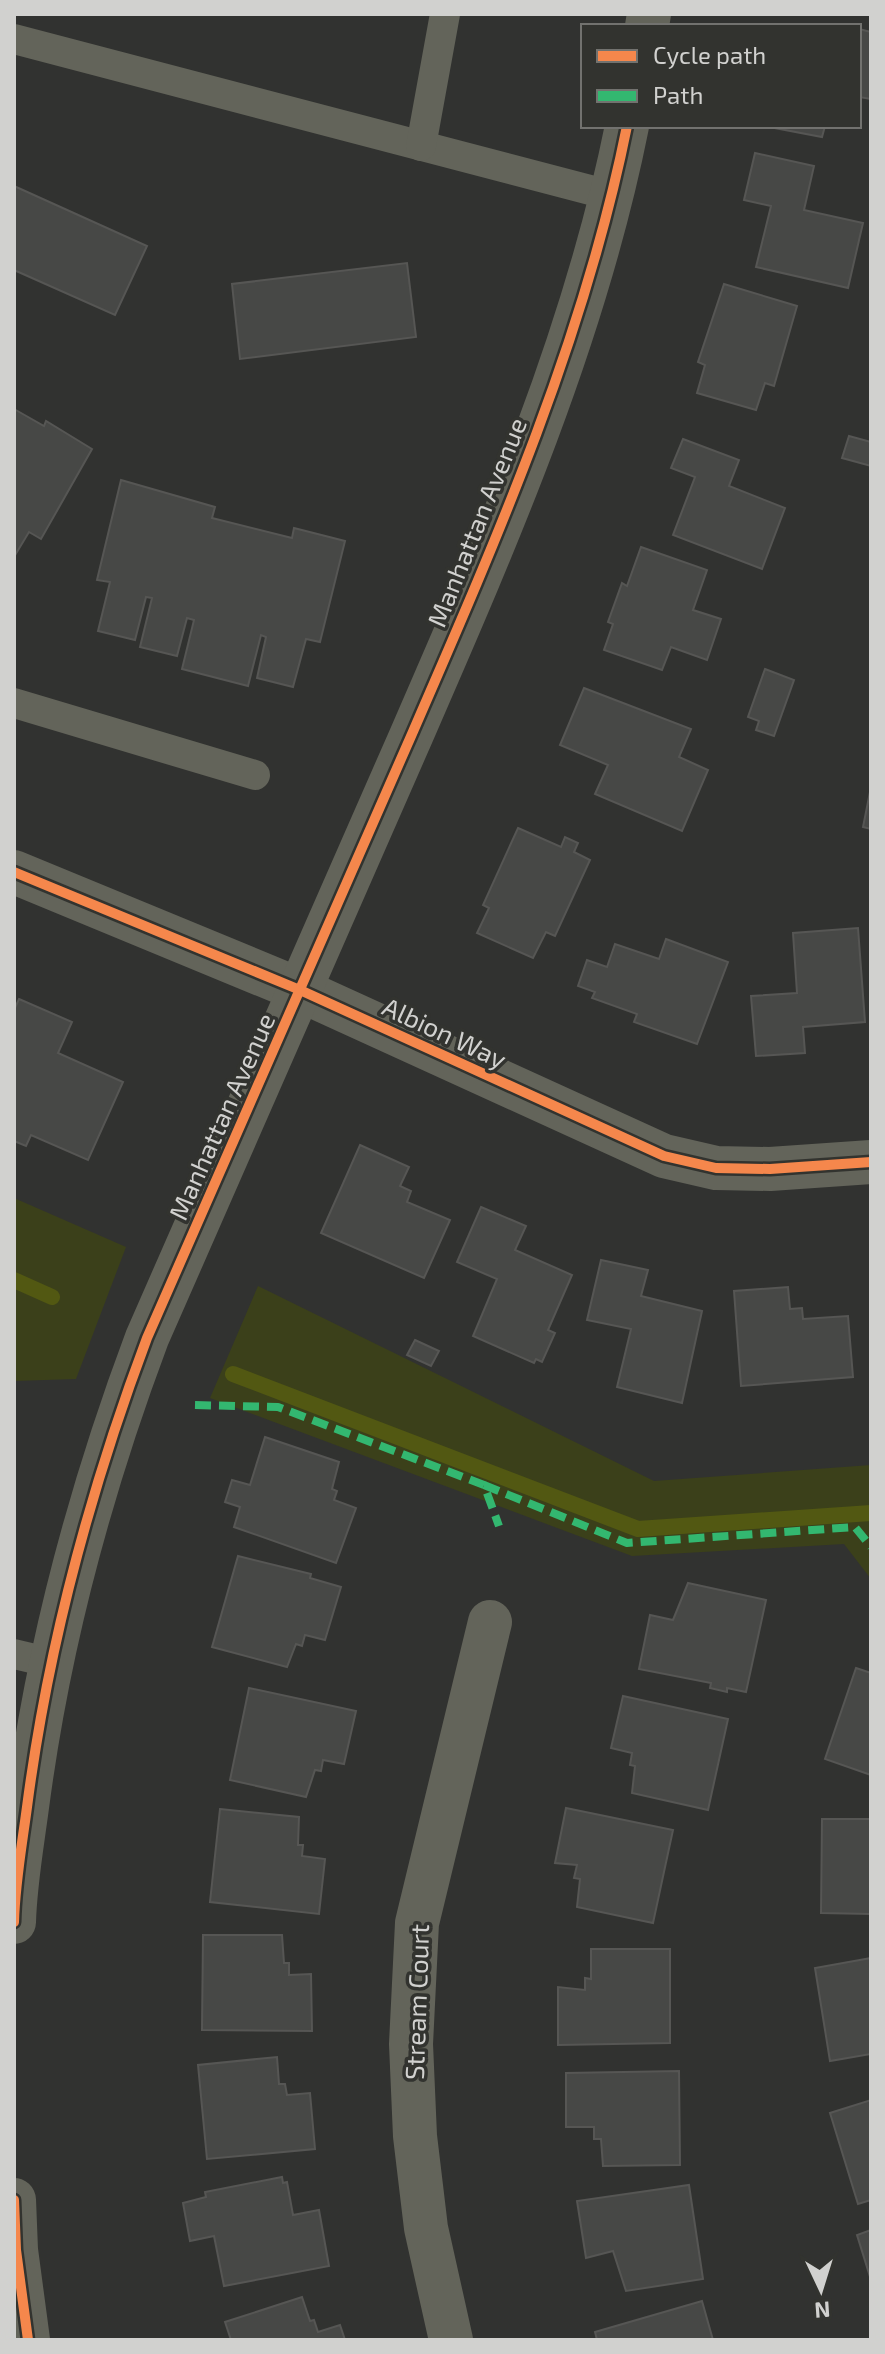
<svg xmlns="http://www.w3.org/2000/svg" width="885" height="2354" viewBox="0 0 885 2354" font-family="'Exo 2',sans-serif">
	<style>
		.green { fill: #3b401a }
		.lines { fill: none; stroke-linecap: round; stroke-linejoin: round }
		.stream { stroke: #525812; stroke-width: 16 }
		.building { fill: #474846; stroke: #565654; stroke-width: 2 }
		.service { stroke: #63645a; stroke-width: 30 }
		.minor { stroke: #63645a; stroke-width: 44 }
		.quiet { stroke: #33b770; stroke-width: 8; stroke-dasharray: 16 8; stroke-linecap: butt }
		.cycleway-casing { stroke: #32332f; stroke-width: 15 }
		.cycleway { stroke: #f5874c; stroke-width: 10 }
		.labels { text-anchor: middle; dominant-baseline: central; stroke-width: 7; stroke-linejoin: round; paint-order: stroke }
		.street-label { font-size: 26px; fill: #d1d1cf; stroke: #32332f }
	</style>
	<rect width="100%" height="100%" fill="#313230"/>
	<g class="green">
		<path d="M 14,1198 L 126,1247 L 76,1379 L 14,1381 Z"/>
		<path d="M 258,1286 L 654,1481 L 871,1465 L 871,1579 L 844,1544 L 632,1556 L 210,1398 Z"/>
	</g>
	<g class="lines">
		<g class="stream">
			<path d="M 14,1280 L 52,1297"/>
			<path d="M 233,1374 L 638,1529 L 871,1513"/>
		</g>
	</g>
	<g class="building">
		<path d="M 859,29 L 871,32 L 871,99 L 859,97 Z"/>
		<path d="M 764,126 L 825,126 L 822,137 Z"/>
		<path d="M 755,153 L 814,166 L 804,210 L 863,223 L 848,288 L 756,267 L 771,206 L 744,200 Z"/>
		<path d="M 14,186 L 147,246 L 115,315 L 14,270 Z"/>
		<path d="M 407,263 L 416,337 L 240,359 L 232,284 Z"/>
		<path d="M 724,284 L 797,306 L 774,386 L 765,383 L 756,410 L 697,393 L 705,365 L 698,362 Z"/>
		<path d="M 14,409 L 44,426 L 46,421 L 92,449 L 41,539 L 29,532 L 14,557 Z"/>
		<path d="M 849,436 L 871,442 L 871,466 L 842,458 Z"/>
		<path d="M 683,439 L 739,460 L 729,486 L 785,508 L 762,569 L 673,535 L 695,477 L 671,468 Z"/>
		<path d="M 121,480 L 215,507 L 212,518 L 292,538 L 294,528 L 345,541 L 320,642 L 306,639 L 293,687 L 257,678 L 266,637 L 261,635 L 248,686 L 182,669 L 194,620 L 187,618 L 177,656 L 140,647 L 152,598 L 146,597 L 135,640 L 98,631 L 110,582 L 97,580 Z"/>
		<path d="M 641,547 L 707,570 L 693,610 L 721,619 L 707,660 L 671,647 L 662,670 L 604,650 L 613,624 L 608,622 L 622,583 L 627,586 Z"/>
		<path d="M 765,669 L 794,680 L 774,736 L 756,730 L 759,721 L 748,717 Z"/>
		<path d="M 584,688 L 691,729 L 679,757 L 708,770 L 682,831 L 595,794 L 608,765 L 560,745 Z"/>
		<path d="M 871,787 L 871,829 L 863,827 Z"/>
		<path d="M 518,828 L 561,847 L 565,837 L 578,843 L 574,852 L 590,860 L 555,936 L 546,932 L 533,958 L 477,933 L 489,908 L 483,905 Z"/>
		<path d="M 858,928 L 865,1022 L 803,1027 L 805,1053 L 756,1056 L 751,996 L 797,993 L 793,933 Z"/>
		<path d="M 666,939 L 728,962 L 697,1044 L 634,1022 L 637,1014 L 592,998 L 595,992 L 578,986 L 587,960 L 607,967 L 615,944 L 659,959 Z"/>
		<path d="M 19,999 L 72,1022 L 58,1053 L 123,1082 L 88,1160 L 31,1135 L 26,1146 L 14,1141 L 14,1010 Z"/>
		<path d="M 360,1145 L 409,1167 L 400,1186 L 411,1191 L 407,1202 L 450,1220 L 424,1278 L 321,1233 Z"/>
		<path d="M 481,1207 L 526,1226 L 515,1250 L 572,1275 L 548,1330 L 555,1333 L 542,1362 L 536,1359 L 534,1363 L 473,1336 L 497,1279 L 457,1262 Z"/>
		<path d="M 601,1260 L 648,1270 L 641,1296 L 702,1311 L 682,1403 L 617,1387 L 631,1329 L 587,1320 Z"/>
		<path d="M 788,1287 L 790,1309 L 802,1308 L 803,1319 L 848,1316 L 853,1377 L 741,1386 L 734,1291 Z"/>
		<path d="M 415,1340 L 439,1351 L 431,1366 L 407,1355 Z"/>
		<path d="M 265,1437 L 339,1462 L 332,1489 L 337,1491 L 334,1500 L 356,1508 L 336,1563 L 234,1527 L 240,1507 L 225,1502 L 232,1480 L 250,1485 Z"/>
		<path d="M 238,1556 L 311,1574 L 310,1578 L 341,1587 L 325,1640 L 305,1635 L 302,1646 L 296,1644 L 287,1667 L 212,1647 Z"/>
		<path d="M 688,1583 L 766,1600 L 746,1692 L 727,1688 L 727,1692 L 710,1688 L 711,1683 L 639,1669 L 650,1615 L 673,1620 Z"/>
		<path d="M 856,1668 L 871,1673 L 871,1775 L 825,1759 Z"/>
		<path d="M 249,1688 L 356,1711 L 344,1764 L 323,1760 L 321,1771 L 315,1770 L 306,1797 L 230,1780 Z"/>
		<path d="M 623,1696 L 728,1719 L 708,1810 L 632,1793 L 635,1766 L 630,1765 L 632,1753 L 611,1748 Z"/>
		<path d="M 566,1808 L 673,1830 L 653,1923 L 577,1907 L 580,1879 L 574,1878 L 577,1865 L 555,1863 Z"/>
		<path d="M 220,1809 L 299,1817 L 298,1845 L 303,1845 L 302,1856 L 325,1859 L 319,1914 L 210,1902 Z"/>
		<path d="M 822,1819 L 871,1819 L 871,1914 L 821,1913 Z"/>
		<path d="M 203,1935 L 282,1935 L 284,1963 L 289,1963 L 289,1975 L 311,1974 L 312,2031 L 202,2030 Z"/>
		<path d="M 591,1949 L 670,1949 L 670,2043 L 558,2045 L 558,1987 L 585,1990 L 585,1978 L 591,1979 Z"/>
		<path d="M 871,1958 L 871,2054 L 830,2061 L 815,1968 Z"/>
		<path d="M 277,2057 L 279,2084 L 285,2084 L 287,2095 L 310,2093 L 315,2149 L 207,2159 L 198,2065 Z"/>
		<path d="M 679,2071 L 680,2165 L 603,2166 L 601,2139 L 594,2139 L 594,2127 L 566,2127 L 566,2073 Z"/>
		<path d="M 871,2100 L 871,2200 L 858,2204 L 830,2113 Z"/>
		<path d="M 282,2177 L 283,2183 L 287,2182 L 293,2215 L 319,2210 L 329,2266 L 224,2286 L 214,2236 L 190,2241 L 183,2203 L 206,2197 L 205,2192 Z"/>
		<path d="M 689,2185 L 703,2279 L 626,2291 L 613,2251 L 586,2258 L 577,2201 Z"/>
		<path d="M 871,2230 L 871,2280 L 857,2235 Z"/>
		<path d="M 302,2297 L 310,2321 L 314,2320 L 318,2332 L 340,2325 L 345,2340 L 231,2340 L 225,2322 Z"/>
		<path d="M 702,2301 L 713,2340 L 597,2340 L 595,2332 Z"/>
	</g>
	<g class="lines">
		<g class="service">
			<path d="M 14,39 L 613,196"/>
			<path d="M 421,146 L 445,14"/>
			<path d="M 14,703 L 255,775"/>
			<path d="M 14,1654 L 52,1663"/>
		</g>
		<g class="minor">
			<path d="M 647,26 L 649,14"/>
			<path d="M 14,872 L 300,990 L 664,1156 L 716,1168 L 770,1169 L 871,1162"/>
			<path d="M 14,1922 C 15,1883 22,1845 27,1807 C 48,1646 90,1490 147,1338 C 234,1140 321,941 408,743 C 495,543 584,341 627,126"/>
			<path d="M 14,2200 L 16,2250 L 28,2340"/>
			<path d="M 451,2340 L 426,2228 L 415,2136 L 411,2044 L 417,1923 L 490,1622"/>
		</g>
		<g class="quiet">
			<path d="M 195,1405 L 278,1407 L 484,1485 L 499,1526"/>
			<path d="M 484,1485 L 627,1543 L 855,1527 L 871,1547"/>
		</g>
		<defs>
			<g id="cycleway">
				<path d="M 14,872 L 300,990 L 664,1156 L 716,1168 L 770,1169 L 871,1162"/>
				<path d="M 14,1922 C 15,1883 22,1845 27,1807 C 48,1646 90,1490 147,1338 C 234,1140 321,941 408,743 C 495,543 584,341 627,126"/>
				<path d="M 14,2200 L 16,2250 L 28,2340"/>
			</g>
		</defs>
		<use href="#cycleway" class="cycleway-casing"/>
		<use href="#cycleway" class="cycleway"/>
	</g>
	<g class="labels">
		<g class="street-label">
			<text transform="translate(476 522) rotate(-68)">Manhattan Avenue</text>
			<text transform="translate(445 1032) rotate(25)">Albion Way</text>
			<text transform="translate(221 1116) rotate(-66)">Manhattan Avenue</text>
			<text transform="translate(416 2002) rotate(-88)">Stream Court</text>
		</g>
	</g>
	<rect width="885" height="2354" fill="none" stroke="#d1d1cf" stroke-width="32"/>
	<rect x="581" y="24" width="280" height="104" fill="#32332f" stroke="#72726f" stroke-width="2"/>
	<rect x="597" y="50" width="40" height="12" fill="#f5874c" stroke="#72726f" stroke-width="2"/>
	<text x="653" y="64" font-size="24" fill="#d1d1cf">Cycle path</text>
	<rect x="597" y="90" width="40" height="12" fill="#33b770" stroke="#72726f" stroke-width="2"/>
	<text x="653" y="104" font-size="24" fill="#d1d1cf">Path</text>
	<g transform="translate(821 2290) rotate(176)" stroke="#32332f" stroke-width="6" paint-order="stroke">
	<path d="M0-6L14 30L0 20L-14 30Z" fill="#d1d1cf"/>
	<text y="-12" font-size="22" font-weight="bold" text-anchor="middle" fill="#d1d1cf">N</text>
	</g>
</svg>
